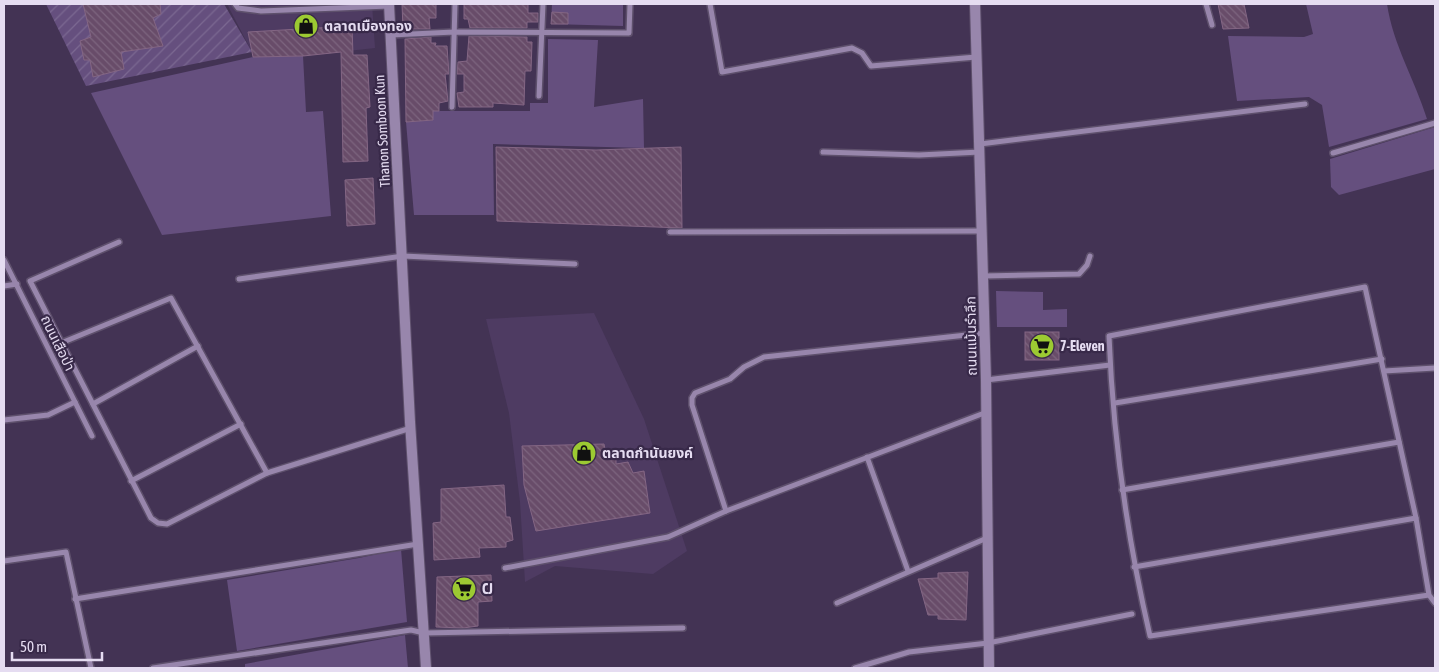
<svg xmlns="http://www.w3.org/2000/svg" width="1439" height="672" viewBox="0 0 1439 672" font-family="'Asap Condensed','Noto Sans Thai',sans-serif">
	<style>
		.built { fill: #4e3b62 }
		.grass { fill: #654f7e }
		.garden { fill: url(#garden-furrows) }
		.building { fill: url(#building-back-hatch); stroke: #846684 }
		.lines { fill: none; stroke-linecap: round; stroke-linejoin: round }
		.street-casing { stroke: #5e506c; stroke-width: 8 }
		.secondary-casing { stroke: #5e506c; stroke-width: 12 }
		.street { stroke: #9886ac; stroke-width: 5 }
		.secondary { stroke: #9886ac; stroke-width: 10 }
		.labels { text-anchor: middle; dominant-baseline: central; stroke-width: 4.5; stroke-linejoin: round; paint-order: stroke }
		.poi-label { font-size: 14px; font-weight: bold; fill: #e5dcf1; stroke: #382949; text-anchor: start }
		.street-label { font-size: 14px; fill: #e5dcf1; stroke: #382949 }
	</style>
	<defs>
		<pattern id="garden-furrows" width="10" height="10" patternUnits="userSpaceOnUse" patternTransform="scale(1.25)"><rect width="10" height="10" fill="#654f7e"/><path d="M-1 1l2-2M0 10L10 0M9 11l2-2" fill="none" stroke="#7b6891"/></pattern>
		<pattern id="building-back-hatch" width="6" height="6" patternUnits="userSpaceOnUse" patternTransform="scale(1.25)"><rect width="6" height="6" fill="#684c69"/><path d="M-1 5l2 2M0 0l6 6M5-1l2 2" fill="none" stroke="#7d657f"/></pattern>
	</defs>
	<rect width="100%" height="100%" fill="#433354"/>
	<g class="built">
		<path d="M 227,4 L 372,4 L 375,48 L 303,56 L 252,52 Z"/>
		<path d="M 594,313 L 644,419 L 687,551 L 653,574 L 555,566 L 525,582 L 520,502 L 509,413 L 486,319 Z"/>
	</g>
	<g class="grass">
		<path d="M 552,4 L 623,4 L 623,26 L 551,24 Z"/>
		<path d="M 1306,4 L 1387,4 C 1393,45 1415,80 1427,119 L 1329,147 L 1322,105 L 1309,97 L 1237,101 L 1228,36 L 1304,37 L 1313,34 Z"/>
		<path d="M 548,39 L 598,40 L 594,107 L 643,99 L 644,148 L 493,144 L 494,215 L 414,215 L 406,122 L 433,120 L 433,111 L 530,111 L 530,103 L 548,103 Z"/>
		<path d="M 303,56 L 306,112 L 323,111 L 331,216 L 162,235 L 91,93 L 253,57 Z"/>
		<path d="M 1435,127 L 1435,169 L 1339,195 L 1331,187 L 1330,159 Z"/>
		<path d="M 996,291 L 1043,292 L 1043,310 L 1067,309 L 1067,327 L 997,327 Z"/>
		<path d="M 401,549 L 407,622 L 237,651 L 227,580 L 359,558 Z"/>
		<path d="M 405,635 L 408,668 L 245,668 L 245,664 Z"/>
	</g>
	<path class="garden" d="M 46,4 L 224,4 L 252,52 L 86,86 Z"/>
	<g class="building">
		<path d="M 83,4 L 160,4 L 161,14 L 153,18 L 163,46 L 121,52 L 124,69 L 93,77 L 90,60 L 84,60 L 80,41 L 91,37 Z"/>
		<path d="M 402,4 L 436,4 L 436,18 L 429,18 L 430,29 L 403,29 Z"/>
		<path d="M 464,4 L 528,4 L 528,13 L 538,13 L 538,22 L 527,22 L 527,28 L 470,28 L 468,19 L 464,19 Z"/>
		<path d="M 1218,4 L 1244,4 L 1249,28 L 1223,29 Z"/>
		<path d="M 552,12 L 568,13 L 568,24 L 551,24 Z"/>
		<path d="M 352,26 L 353,55 L 367,55 L 370,107 L 366,108 L 368,161 L 343,162 L 341,52 L 303,56 L 253,57 L 248,32 Z"/>
		<path d="M 469,36 L 527,37 L 527,42 L 532,42 L 531,71 L 525,71 L 524,105 L 493,103 L 493,107 L 459,107 L 457,93 L 464,92 L 464,74 L 457,74 L 458,62 L 467,61 Z"/>
		<path d="M 431,37 L 431,43 L 436,43 L 435,46 L 447,46 L 449,74 L 445,74 L 448,101 L 439,103 L 439,111 L 433,111 L 433,120 L 406,122 L 405,39 Z"/>
		<path d="M 496,147 L 596,150 L 681,147 L 682,228 L 497,221 Z"/>
		<path d="M 373,178 L 375,224 L 347,226 L 345,180 Z"/>
		<rect x="1025" y="332" width="34" height="28"/>
		<path d="M 604,444 L 607,459 L 616,458 L 616,464 L 628,462 L 633,473 L 644,471 L 650,513 L 536,531 L 524,485 L 522,446 Z"/>
		<path d="M 504,485 L 506,517 L 510,517 L 513,540 L 506,542 L 506,547 L 479,548 L 480,557 L 434,560 L 433,523 L 441,522 L 441,489 Z"/>
		<path d="M 968,572 L 966,620 L 938,619 L 938,615 L 928,615 L 918,579 L 938,578 L 938,573 Z"/>
		<path d="M 491,575 L 492,601 L 478,602 L 478,626 L 463,628 L 436,627 L 437,577 Z"/>
	</g>
	<g class="lines">
		<defs>
			<g id="street">
				<path d="M 235,4 L 238,8 L 261,11 L 389,6"/>
				<path d="M 710,4 L 722,72 L 852,48 L 862,53 L 871,66 L 976,57"/>
				<path d="M 1206,4 L 1212,25"/>
				<path d="M 391,35 L 454,32 L 629,33 L 630,4"/>
				<path d="M 539,96 L 543,4"/>
				<path d="M 452,107 L 455,4"/>
				<path d="M 980,144 L 1305,104"/>
				<path d="M 823,152 L 919,155 L 980,152"/>
				<path d="M 1333,153 L 1435,123"/>
				<path d="M 670,232 L 982,231"/>
				<path d="M 119,242 L 30,281 L 151,518 L 158,523 L 167,524 L 267,473 L 411,428"/>
				<path d="M 4,260 L 92,436"/>
				<path d="M 984,276 L 1079,274 L 1087,265 L 1090,256"/>
				<path d="M 239,279 L 403,256 L 575,264"/>
				<path d="M 4,286 L 17,284"/>
				<path d="M 61,343 L 171,298 L 267,473"/>
				<path d="M 1384,371 L 1435,368"/>
				<path d="M 986,380 L 1110,365"/>
				<path d="M 1115,403 L 1382,359"/>
				<path d="M 93,404 L 198,346"/>
				<path d="M 4,420 L 48,415 L 75,402"/>
				<path d="M 867,457 L 908,571"/>
				<path d="M 131,481 L 241,424"/>
				<path d="M 1122,490 L 1399,442"/>
				<path d="M 726,511 L 692,405 L 692,398 L 695,393 L 730,379 L 744,367 L 764,357 L 985,333"/>
				<path d="M 4,561 L 66,552 L 91,668"/>
				<path d="M 1134,567 L 1416,518"/>
				<path d="M 505,568 L 668,537 L 726,511 L 987,412"/>
				<path d="M 1429,595 L 1150,636 C 1127,537 1113,437 1109,336 L 1365,287 L 1416,518 L 1429,595 L 1435,603"/>
				<path d="M 75,599 L 418,544"/>
				<path d="M 837,603 L 987,538"/>
				<path d="M 153,668 L 411,630 L 424,633 L 683,628"/>
				<path d="M 855,668 L 909,652 L 988,643 L 1132,614"/>
			</g>
			<g id="secondary">
				<path d="M 389,4 L 410,422 L 426,668"/>
				<path d="M 975,4 L 986,380 L 989,668"/>
			</g>
		</defs>
		<use href="#street" class="street-casing"/>
		<use href="#secondary" class="secondary-casing"/>
		<use href="#street" class="street"/>
		<use href="#secondary" class="secondary"/>
	</g>
	<defs>
		<symbol id="shop-disc" viewBox="-11 -11 22 22"><circle r="9.5" fill="#9cca32" stroke="#382949"/><path d="M-5-2.5h2.3a2.7 3.5 0 0 1 5.4 0H5L5.5 6h-11ZM-1.5-2.5h3a1.5 2.3 0 0 0-3 0Z" fill="#111"/></symbol>
		<symbol id="supermarket-disc" viewBox="-11 -11 22 22"><circle r="9.5" fill="#9cca32" stroke="#382949"/><path d="M-6-5.5h2.5l.6 2H6L4.5 2H-2.5L-4.4-4H-6ZM-1.5 3.2a1.3 1.3 0 1 0 .1 0ZM3 3.2a1.3 1.3 0 1 0 .1 0Z" fill="#111"/></symbol>
	</defs>
	<g fill-rule="evenodd">
		<use href="#shop-disc" x="292" y="12" width="28" height="28"/>
		<use href="#supermarket-disc" x="1028" y="332" width="28" height="28"/>
		<use href="#shop-disc" x="570" y="439" width="28" height="28"/>
		<use href="#supermarket-disc" x="450" y="575" width="28" height="28"/>
	</g>
	<g class="labels">
		<g class="poi-label">
			<text x="324" y="26">ตลาดเมืองทอง</text>
			<text x="1060" y="346">7-Eleven</text>
			<text x="602" y="453">ตลาดกำนันยงค์</text>
			<text x="482" y="589">CJ</text>
		</g>
		<g class="street-label">
			<text transform="translate(382 131) rotate(-93)">Thanon Somboon Kun</text>
			<text transform="translate(971 336) rotate(-91)">ถนนแม้นรำลึก</text>
			<text transform="translate(58 343) rotate(64)">ถนนเสือป่า</text>
		</g>
	</g>
	<rect width="1439" height="672" fill="none" stroke="#e5dcf1" stroke-width="10"/>
	<path d="M12 652v8h90v-8" fill="none" stroke="#e5dcf1" stroke-width="2.5"/>
	<text x="20" y="652" font-size="15" fill="#e5dcf1" stroke="#382949" stroke-width="4" paint-order="stroke">50 m</text>
</svg>
